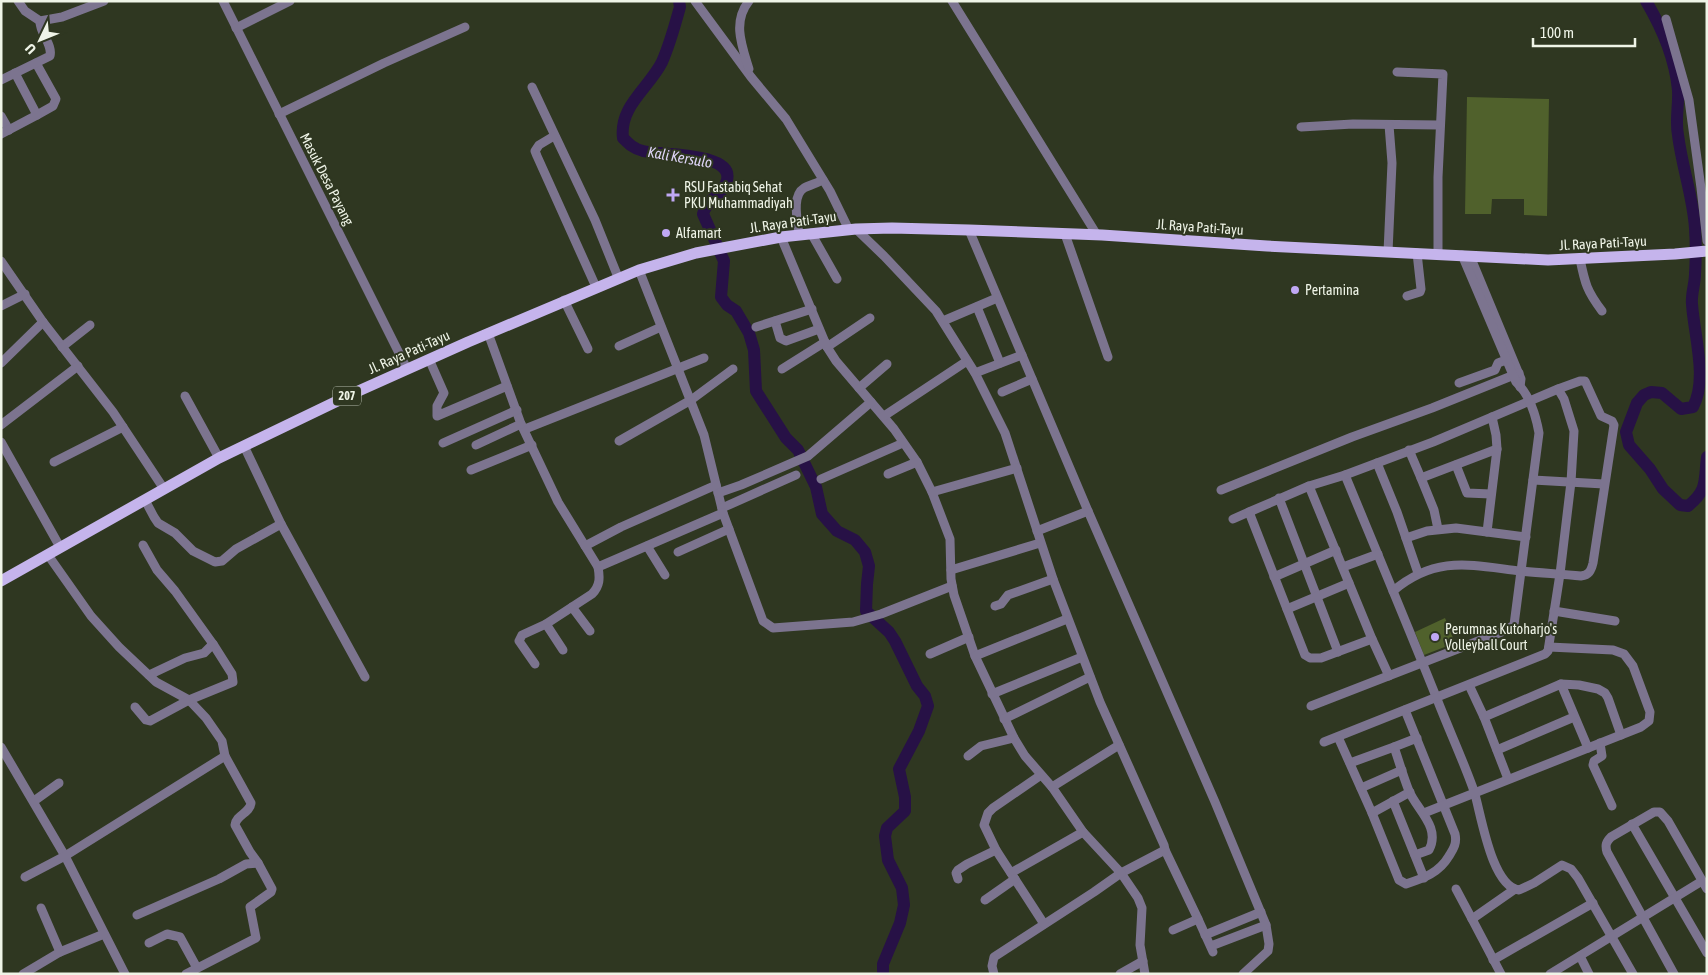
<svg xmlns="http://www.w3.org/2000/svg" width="1708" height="975" viewBox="0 0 1708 975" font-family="'Asap Condensed',sans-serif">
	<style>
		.green { fill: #50612c }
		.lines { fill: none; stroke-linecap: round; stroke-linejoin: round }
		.river { stroke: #271146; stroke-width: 12 }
		.minor { stroke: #7c748f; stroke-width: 9 }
		.major { stroke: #c5b4ec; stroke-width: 11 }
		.poi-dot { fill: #c0a8f4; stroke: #2f3721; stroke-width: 2 }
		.labels { text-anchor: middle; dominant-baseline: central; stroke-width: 4; stroke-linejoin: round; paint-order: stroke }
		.shield { fill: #2f3721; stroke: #b5bbac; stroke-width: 1 }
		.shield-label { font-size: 12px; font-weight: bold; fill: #eff4e7 }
		.street-label { font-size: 14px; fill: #eff4e7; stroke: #2f3721 }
		.poi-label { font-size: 14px; fill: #eff4e7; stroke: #2f3721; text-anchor: start }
		.water-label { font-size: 15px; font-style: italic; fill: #ded4f7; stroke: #2f3721 }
	</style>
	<rect width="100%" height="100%" fill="#2f3721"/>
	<g class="green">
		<path d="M 1467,97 L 1549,99 L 1547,216 L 1524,215 L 1524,199 L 1492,199 L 1491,214 L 1465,214 Z"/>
		<path d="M 1445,618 L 1455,643 L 1424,655 L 1415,632 Z"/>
	</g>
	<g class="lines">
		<g class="river">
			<path d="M 679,1 L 680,7 C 675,25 670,44 662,62 C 649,88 619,106 623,138 C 629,144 634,149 643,151 C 659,155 734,152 727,180 C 724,195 706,199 703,214 L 724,261 L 721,297 L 727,305 L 736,311 L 749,333 L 754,350 L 756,391 L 786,438 L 798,450 L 816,487 L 822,514 L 837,531 L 855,540 L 865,552 L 869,566 L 867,584 L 866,611 L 889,632 L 895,641 L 917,686 L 925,696 L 928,706 L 919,731 L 899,769 L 905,797 L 905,811 L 887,828 L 885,836 L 888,860 L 902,888 L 904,905 L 900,923 L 883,964 L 883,974"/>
			<path d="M 1646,1 C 1662,28 1675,58 1678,90 C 1679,105 1675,120 1678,135 C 1682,167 1693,197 1695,228 C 1696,243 1696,259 1695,274 C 1695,284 1691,294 1692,304 C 1694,335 1708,379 1693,407 L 1681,409 L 1662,393 L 1651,392 L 1644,395 L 1637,403 L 1626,432 L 1629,445 L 1650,469 L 1663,489 L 1680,505 L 1688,506 C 1708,490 1704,481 1707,457"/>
		</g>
		<g class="minor">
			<path d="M 18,1 L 25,11 L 40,21 L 62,17 L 104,1"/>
			<path d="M 223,1 L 407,369"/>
			<path d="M 695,1 L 751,77 L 786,119 L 830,191 L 849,230"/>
			<path d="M 952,1 L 1097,235"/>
			<path d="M 1666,19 L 1689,100 L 1701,188 L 1707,241"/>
			<path d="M 236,28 L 290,1"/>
			<path d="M 36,63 L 56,99 L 53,106 L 37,115"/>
			<path d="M 749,69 C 742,46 732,22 749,1"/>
			<path d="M 1397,72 L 1443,74 L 1438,177 L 1438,254"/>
			<path d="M 1,80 L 50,56 C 53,44 39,33 40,21"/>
			<path d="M 532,87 L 595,220 L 618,277"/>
			<path d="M 279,114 L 384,63 L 465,27"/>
			<path d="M 1,116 L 9,130"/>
			<path d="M 1301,127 L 1353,124 L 1440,125"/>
			<path d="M 1,134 L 37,115 L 15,73"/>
			<path d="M 554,136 L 539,145 L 535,151 L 537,156 L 596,287"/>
			<path d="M 856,229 L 884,256 L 936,311 L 975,373 L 1005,433 L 1053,579 L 1100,702 L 1164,845 L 1165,850 L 1121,873 L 1138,898 L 1142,908 L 1140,945 L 1145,974"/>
			<path d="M 969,230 L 1088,511 L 1215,802 L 1266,925 L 1269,944 L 1268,951 L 1243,974"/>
			<path d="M 811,233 L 837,279"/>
			<path d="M 1065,234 L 1108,357"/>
			<path d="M 799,235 C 798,222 791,196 804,188 C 810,185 817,183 823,180"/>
			<path d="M 781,237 L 827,347 L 836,361 L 894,429 L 917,462 L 932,492 L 950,539 L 951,579 L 954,595 L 975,656 L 1014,738 L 1025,756 L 1052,787 L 1083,832 L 1121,873 L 1094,892 L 994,957 L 992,966 L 994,974"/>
			<path d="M 1388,252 L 1392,163 L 1389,125"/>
			<path d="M 1470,256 L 1521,379 L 1520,387"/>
			<path d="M 1580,259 C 1585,284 1587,291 1602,311"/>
			<path d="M 1,261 L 43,322 L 113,412 L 164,489"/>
			<path d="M 639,270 L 704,435 L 723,513 L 763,621 L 773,628 L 853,622 L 881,614 L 952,586"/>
			<path d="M 1407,296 L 1420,292 L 1421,289 L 1417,253"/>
			<path d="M 564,300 L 588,349"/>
			<path d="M 1,306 L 25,294"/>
			<path d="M 977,307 L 1000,363"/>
			<path d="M 775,321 L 780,338 L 786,341 L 819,329"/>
			<path d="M 943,321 L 997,298"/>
			<path d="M 756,327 L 812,309"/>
			<path d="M 488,333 L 521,424 L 558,502 L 598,567 C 600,578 600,586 592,594 L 546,624 L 522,635 L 519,641 L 535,664"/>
			<path d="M 619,346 L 661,327"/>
			<path d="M 62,347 L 90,325"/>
			<path d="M 827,347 L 870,318"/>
			<path d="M 429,359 L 444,393 L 437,406 L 437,416 L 507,386"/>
			<path d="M 1,363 L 43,322"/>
			<path d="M 782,369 L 825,342"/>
			<path d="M 975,373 L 1022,355"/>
			<path d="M 1459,383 L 1495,370 L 1498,363 L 1506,360"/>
			<path d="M 859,388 L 887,364"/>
			<path d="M 1002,392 L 1032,379"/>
			<path d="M 185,396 L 219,458"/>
			<path d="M 884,416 L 967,361"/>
			<path d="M 1,425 L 78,366"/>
			<path d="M 525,429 L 704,358"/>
			<path d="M 619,441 L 691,400 L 733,369"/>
			<path d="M 1,442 L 60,547"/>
			<path d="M 443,443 L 517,410"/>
			<path d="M 476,445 L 521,424"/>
			<path d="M 244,446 L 281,524 L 365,677"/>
			<path d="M 1409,450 L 1421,478"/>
			<path d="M 54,462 L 123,427"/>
			<path d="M 1377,463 L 1397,512 L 1418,573"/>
			<path d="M 1456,465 L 1467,493 L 1491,494"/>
			<path d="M 471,470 L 532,445"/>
			<path d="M 888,474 L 917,462"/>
			<path d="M 1345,475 C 1376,550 1407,624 1437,699 C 1449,730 1463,760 1474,791 C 1481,813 1491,886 1519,890 L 1534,883 L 1562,865 L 1571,869 L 1578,878 L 1633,974"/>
			<path d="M 821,479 L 903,443"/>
			<path d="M 1533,480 L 1604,484"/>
			<path d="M 1309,486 L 1372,639 L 1389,676"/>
			<path d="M 1221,490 L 1352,437 L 1432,408 L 1519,373"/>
			<path d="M 932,492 L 1017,468"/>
			<path d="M 718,493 L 741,485 L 808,456 L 871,402"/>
			<path d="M 1279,498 L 1338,652"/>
			<path d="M 145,500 L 154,517 L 158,523 L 175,533 L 193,551 L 215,562 L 222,561 L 236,549 L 281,524"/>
			<path d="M 722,508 L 796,475"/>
			<path d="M 1233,519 L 1249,512"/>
			<path d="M 1438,529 L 1434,510 L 1421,478 L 1497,449 L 1496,435 L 1492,417"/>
			<path d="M 1037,531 L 1088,511"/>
			<path d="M 1487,532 L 1497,449"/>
			<path d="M 1406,538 L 1427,531 L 1456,528 L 1526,537"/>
			<path d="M 143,545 L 157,570 L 175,591 L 213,644 L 204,653 L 185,658 L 149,675"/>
			<path d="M 585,546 L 621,527 L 716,485"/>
			<path d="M 647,546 L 665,575"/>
			<path d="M 678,552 L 729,529"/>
			<path d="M 48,555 L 91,616 L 119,647 L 156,682 L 189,700 L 206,718 L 222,741 L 225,756 L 251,803 C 250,813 236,815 235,825 L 250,852 L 258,863 L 246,864 L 219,879 L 137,915"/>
			<path d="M 598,567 L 723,513"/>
			<path d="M 1343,567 L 1378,554"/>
			<path d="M 951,570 L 1040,543"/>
			<path d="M 1274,577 L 1336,550"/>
			<path d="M 995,606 L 1001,604 L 1008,595 L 1053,579"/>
			<path d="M 572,607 L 590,631"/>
			<path d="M 1287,609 L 1349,583"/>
			<path d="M 1554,611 L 1615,621"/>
			<path d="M 546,624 L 563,650"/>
			<path d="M 1372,639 L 1321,658 L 1310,658 L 1305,655 L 1249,512 L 1309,486 L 1345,475 L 1433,442 L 1558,389 L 1580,381 L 1585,381 L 1601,416 L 1612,421 L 1614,425 L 1593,563 C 1591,571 1589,575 1581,576 C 1561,574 1540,573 1520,571 C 1470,565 1436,555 1393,591"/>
			<path d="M 930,654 L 969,637"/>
			<path d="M 975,656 L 1067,619"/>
			<path d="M 1561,684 L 1588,748"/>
			<path d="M 1469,685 L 1484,717 L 1508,779"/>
			<path d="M 992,694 L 1082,657"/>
			<path d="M 1311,706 L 1504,631 L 1514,625 L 1539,433 C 1536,416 1529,394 1516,382 L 1462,255"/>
			<path d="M 135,707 L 146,720 L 150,721 L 189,700 L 233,682 L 232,674 L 213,644"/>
			<path d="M 1484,717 L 1561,684 L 1579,685 L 1598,689 L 1605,693 L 1608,698 L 1621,735"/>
			<path d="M 1004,719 L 1090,677"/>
			<path d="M 1338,737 L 1372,813 L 1399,880 L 1406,884 C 1424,878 1439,873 1449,856 C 1454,848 1457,843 1455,834 L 1405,710"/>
			<path d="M 1324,742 L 1545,654 L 1548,651 L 1560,574 L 1571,482 L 1574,431 L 1564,399 L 1558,389"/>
			<path d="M 1600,743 L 1602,756 L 1594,761 L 1593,765 L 1612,806"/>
			<path d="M 1,747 L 65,856 L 125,974"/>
			<path d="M 1497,750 L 1574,717"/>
			<path d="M 968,756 L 981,746 L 1014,738"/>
			<path d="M 1350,763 L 1394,747"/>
			<path d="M 1041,775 L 993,808 L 988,813 L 984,825 L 996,850 L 1044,924"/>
			<path d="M 1052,787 L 1119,745"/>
			<path d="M 1361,788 L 1402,770"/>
			<path d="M 34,801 L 59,783"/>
			<path d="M 1393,801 L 1424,878"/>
			<path d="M 1372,813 L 1410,792"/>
			<path d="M 1424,813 L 1641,727 L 1649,721 L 1650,712 L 1633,666 L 1624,654 L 1613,650 L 1549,647"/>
			<path d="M 1632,824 L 1707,953"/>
			<path d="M 1165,850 L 1198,919 L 1173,930"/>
			<path d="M 1415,855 L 1429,850 C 1441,827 1417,810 1409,791 C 1403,776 1399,761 1394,747 L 1417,738"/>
			<path d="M 1011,873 L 1083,832"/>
			<path d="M 25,877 L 65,856 L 225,756"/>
			<path d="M 958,879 L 956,873 L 958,870 L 967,864 L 996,850"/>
			<path d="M 1456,889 L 1472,919"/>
			<path d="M 985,900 L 1015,879"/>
			<path d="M 41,908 L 60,952"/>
			<path d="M 1198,919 L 1213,952"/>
			<path d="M 1205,935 L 1261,912"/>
			<path d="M 149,943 L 167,934 L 180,937 L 197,968"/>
			<path d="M 1211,946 L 1266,925"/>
			<path d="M 1580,956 L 1589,974"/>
			<path d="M 1493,960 L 1593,903"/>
			<path d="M 23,974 L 60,952 L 104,934"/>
			<path d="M 186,974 L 256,938 L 250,907 L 271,892 L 272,889 L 258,863"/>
			<path d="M 1120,974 L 1143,961"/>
			<path d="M 1501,974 L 1472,919 L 1515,889"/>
			<path d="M 1550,974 L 1702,881"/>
			<path d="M 1674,974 L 1607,852 C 1605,845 1606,842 1611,837 L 1654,812 L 1660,812 L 1668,821 L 1707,889"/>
		</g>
		<path class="major" d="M 1,581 L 219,458 L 354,393 L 468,342 L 639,270 L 696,253 L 781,237 L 856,229 L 892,228 L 969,230 L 1102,235 L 1267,246 L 1548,260 L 1675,254 L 1707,251"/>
	</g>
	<g class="poi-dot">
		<path d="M670.5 187.5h5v5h5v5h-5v5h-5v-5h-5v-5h5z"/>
		<circle cx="666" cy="233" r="5"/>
		<circle cx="1295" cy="290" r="5"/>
		<circle cx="1435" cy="637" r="5"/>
	</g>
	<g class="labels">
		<rect class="shield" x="333" y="386.5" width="28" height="19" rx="4"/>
		<g class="shield-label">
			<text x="347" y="396">207</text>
		</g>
		<g class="street-label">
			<text transform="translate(327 179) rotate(63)">Masuk Desa Payang</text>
			<text transform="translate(793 222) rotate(-8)">Jl. Raya Pati-Tayu</text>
			<text transform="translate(1200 227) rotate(4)">Jl. Raya Pati-Tayu</text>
			<text transform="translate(1603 243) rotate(-3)">Jl. Raya Pati-Tayu</text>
			<text transform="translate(409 352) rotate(-24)">Jl. Raya Pati-Tayu</text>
		</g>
		<g class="poi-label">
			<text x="684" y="187">RSU Fastabiq Sehat<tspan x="684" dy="16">PKU Muhammadiyah</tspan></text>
			<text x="676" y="233">Alfamart</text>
			<text x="1305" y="290">Pertamina</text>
			<text x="1445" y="629">Perumnas Kutoharjo's<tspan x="1445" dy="16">Volleyball Court</tspan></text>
		</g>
		<g class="water-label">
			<text transform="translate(680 157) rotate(10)">Kali Kersulo</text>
		</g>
	</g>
	<rect width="1708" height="975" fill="none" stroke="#eff4e7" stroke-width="5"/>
	<g transform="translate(40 40) rotate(227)" stroke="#2f3721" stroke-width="4" paint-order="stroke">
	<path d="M0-4L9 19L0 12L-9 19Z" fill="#eff4e7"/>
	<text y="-8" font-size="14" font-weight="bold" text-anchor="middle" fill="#eff4e7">U</text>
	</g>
	<path d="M1533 38v8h102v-8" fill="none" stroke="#eff4e7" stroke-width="2.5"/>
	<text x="1540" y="38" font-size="15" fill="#eff4e7" stroke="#2f3721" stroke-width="4" paint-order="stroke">100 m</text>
</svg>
